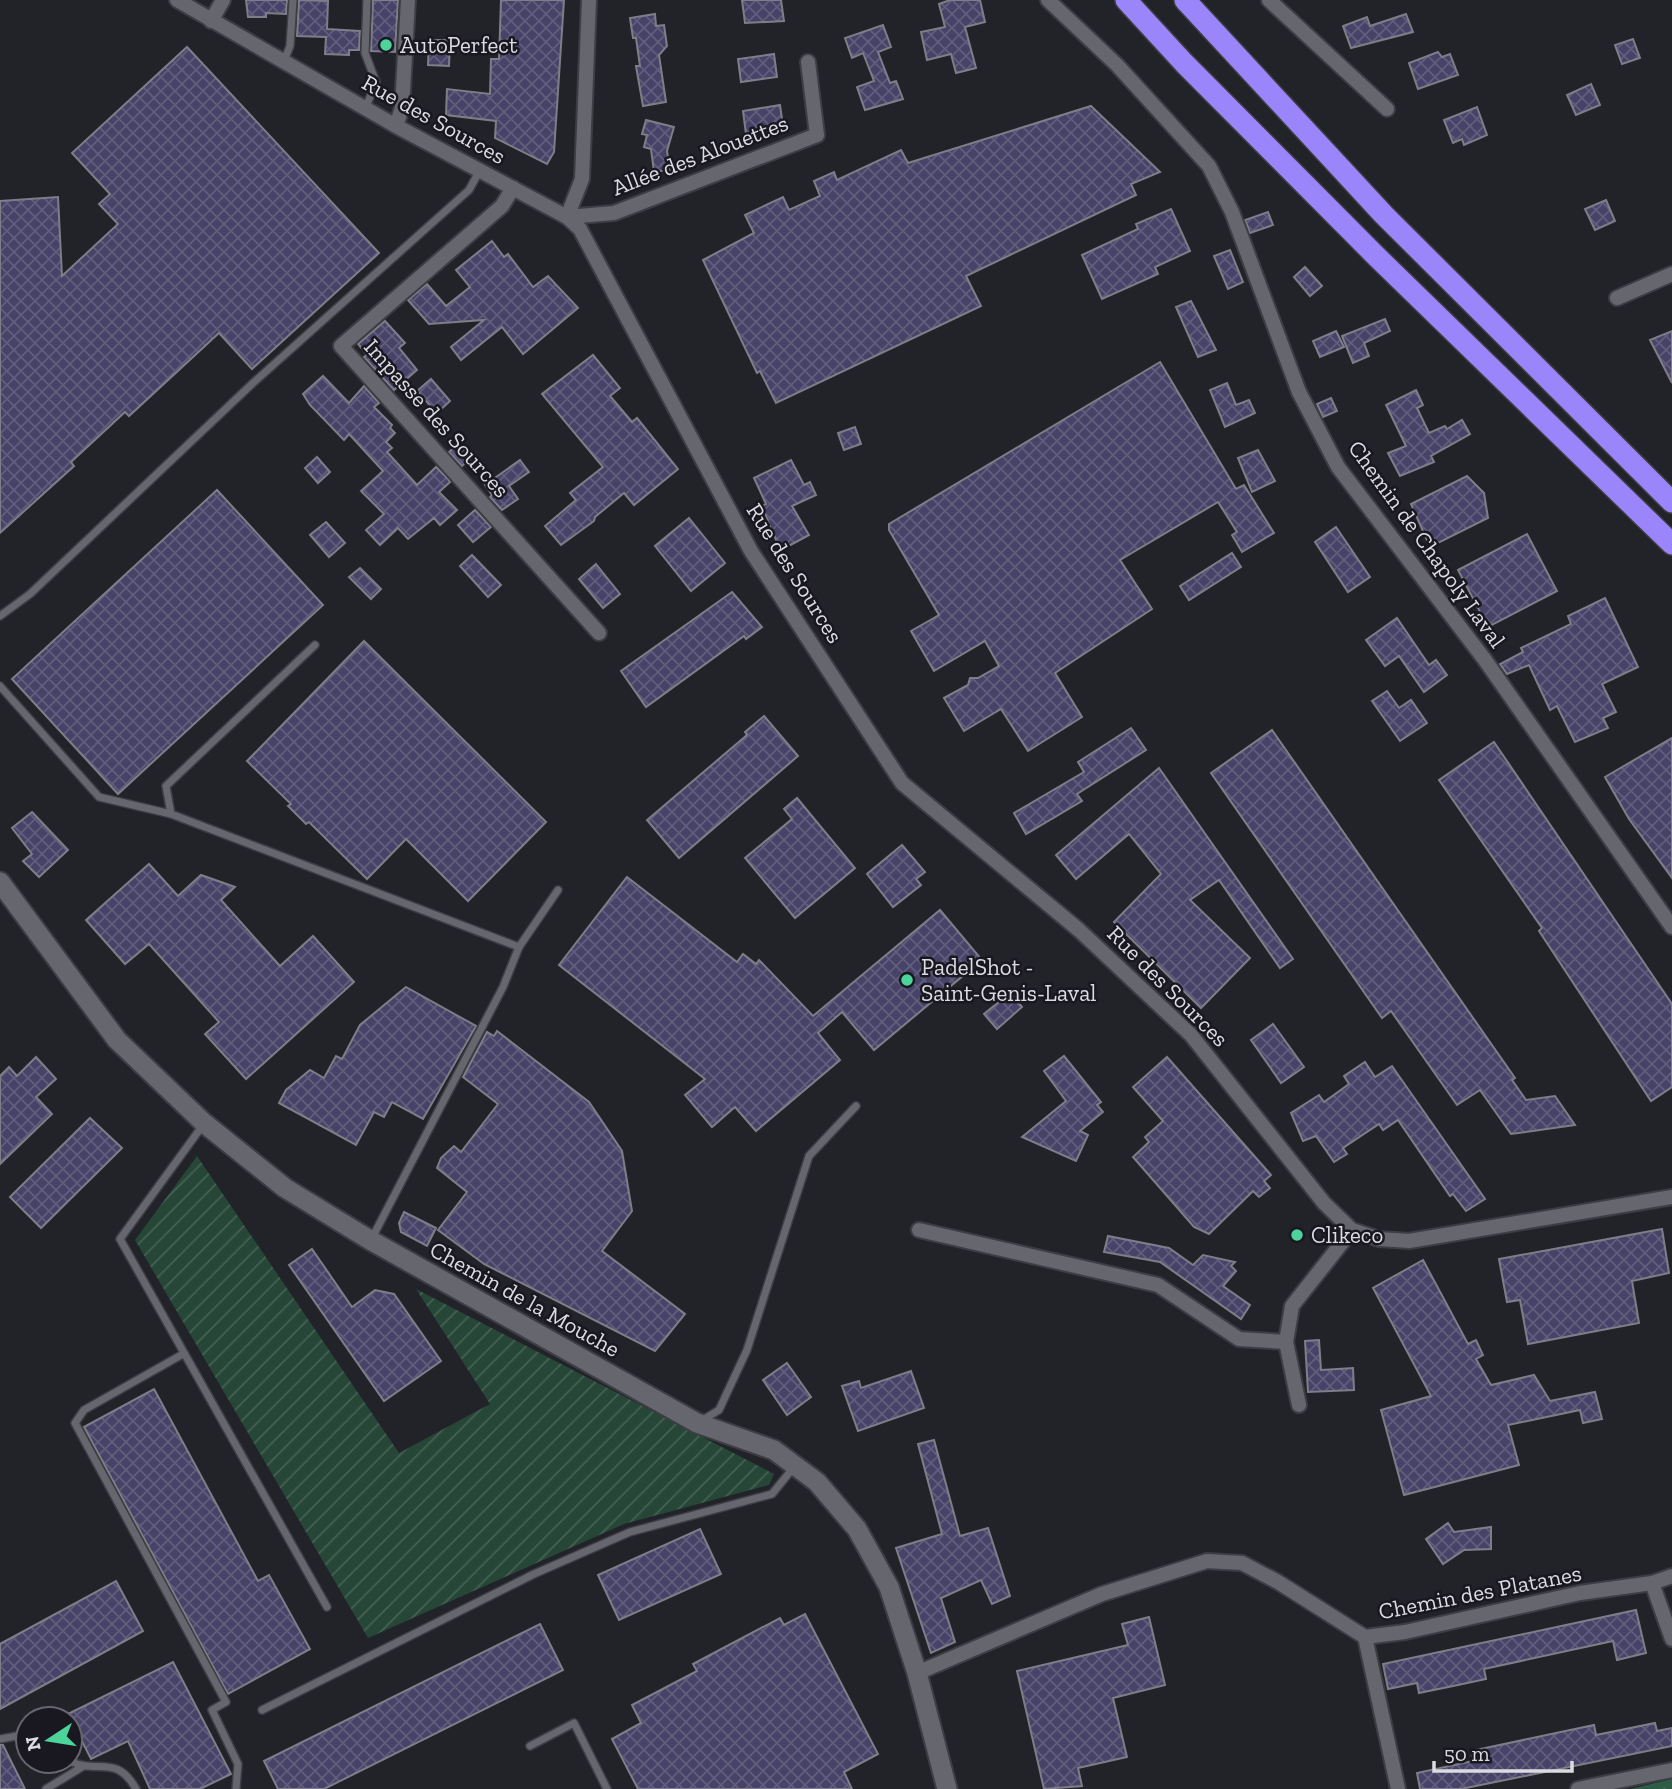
<svg xmlns="http://www.w3.org/2000/svg" width="1672" height="1789" viewBox="0 0 1672 1789" font-family="'Zilla Slab',serif">
	<style>
		.forest { fill: url(#forest-firs) }
		.garden { fill: url(#garden-furrows) }
		.building { fill: url(#building-cross-hatch); stroke: #7f7e88; stroke-width: 2 }
		.lines { fill: none; stroke-linecap: round; stroke-linejoin: round }
		.service-casing { stroke: #3e3d44; stroke-width: 10 }
		.minor-casing { stroke: #3e3d44; stroke-width: 18 }
		.tertiary-casing { stroke: #3e3d44; stroke-width: 23 }
		.motorway-casing { stroke: #3e3d44; stroke-width: 24 }
		.service { stroke: #66666f; stroke-width: 7 }
		.minor { stroke: #66666f; stroke-width: 14 }
		.tertiary { stroke: #66666f; stroke-width: 19 }
		.motorway { stroke: #9b85fa; stroke-width: 21 }
		.poi-dot { fill: #4cd49b; stroke: #191820; stroke-width: 2.5 }
		.labels { text-anchor: middle; dominant-baseline: central; stroke-width: 5; stroke-linejoin: round; paint-order: stroke }
		.poi-label { font-size: 23px; fill: #dcdbe1; stroke: #191820; text-anchor: start }
		.street-label { font-size: 23px; fill: #dcdbe1; stroke: #191820 }
	</style>
	<defs>
		<pattern id="forest-firs" width="22" height="20" patternUnits="userSpaceOnUse" patternTransform="scale(1.75)"><rect width="22" height="20" fill="#2f5c47"/><path d="M5 1l3.5 6h-7zM16 11l3.5 6h-7z" fill="#4d7361"/></pattern>
		<pattern id="garden-furrows" width="10" height="10" patternUnits="userSpaceOnUse" patternTransform="scale(1.75)"><rect width="10" height="10" fill="#264737"/><path d="M-1 1l2-2M0 10L10 0M9 11l2-2" fill="none" stroke="#456154"/></pattern>
		<pattern id="building-cross-hatch" width="8" height="8" patternUnits="userSpaceOnUse" patternTransform="scale(1.75)"><rect width="8" height="8" fill="#474267"/><path d="M0 0l8 8M0 8l8-8" fill="none" stroke="#615d7c"/></pattern>
	</defs>
	<rect width="100%" height="100%" fill="#222229"/>
	<path class="forest" d="M 1672,1779 L 1672,1789 L 1630,1789 Z"/>
	<path class="garden" d="M 197,1156 L 399,1453 L 490,1404 L 416,1289 L 774,1474 L 769,1485 L 624,1524 L 368,1638 L 135,1240 Z"/>
	<g class="building">
		<path d="M 246,0 L 287,0 L 286,14 L 266,13 L 266,17 L 248,17 Z"/>
		<path d="M 299,0 L 328,1 L 327,29 L 360,31 L 359,50 L 349,50 L 349,55 L 325,54 L 326,37 L 297,36 Z"/>
		<path d="M 373,0 L 398,0 L 395,52 L 371,51 Z"/>
		<path d="M 501,0 L 564,0 L 554,152 L 547,164 L 495,138 L 496,121 L 446,115 L 447,89 L 490,94 L 491,59 L 499,59 Z"/>
		<path d="M 742,0 L 781,0 L 784,21 L 745,23 Z"/>
		<path d="M 950,0 L 980,0 L 985,22 L 965,27 L 976,68 L 956,73 L 951,54 L 927,60 L 921,32 L 945,27 L 939,4 Z"/>
		<path d="M 655,14 L 656,26 L 664,25 L 667,46 L 659,55 L 666,102 L 643,106 L 636,66 L 640,66 L 636,38 L 633,38 L 630,18 Z"/>
		<path d="M 1406,14 L 1413,32 L 1351,48 L 1343,26 L 1367,17 L 1370,26 Z"/>
		<path d="M 883,25 L 891,47 L 878,52 L 890,83 L 896,81 L 903,99 L 865,110 L 857,87 L 874,81 L 863,53 L 852,58 L 845,38 Z"/>
		<path d="M 1633,39 L 1640,58 L 1622,64 L 1615,45 Z"/>
		<path d="M 429,40 L 450,40 L 449,66 L 428,65 Z"/>
		<path d="M 187,47 L 379,253 L 252,369 L 219,333 L 129,416 L 125,412 L 71,462 L 74,466 L 0,533 L 0,201 L 58,197 L 62,276 L 118,224 L 99,204 L 110,194 L 72,153 Z"/>
		<path d="M 1438,52 L 1442,57 L 1450,54 L 1458,75 L 1418,89 L 1409,63 Z"/>
		<path d="M 774,54 L 777,77 L 741,82 L 738,59 Z"/>
		<path d="M 1591,84 L 1600,105 L 1576,115 L 1567,95 Z"/>
		<path d="M 780,105 L 783,126 L 746,134 L 743,111 Z"/>
		<path d="M 1091,106 L 1160,172 L 1131,184 L 1136,195 L 966,276 L 981,306 L 776,403 L 760,371 L 757,373 L 703,260 L 754,233 L 745,215 L 783,197 L 789,210 L 820,196 L 814,181 L 834,172 L 837,180 L 901,150 L 908,163 Z"/>
		<path d="M 1477,107 L 1487,135 L 1464,145 L 1462,139 L 1453,143 L 1444,120 Z"/>
		<path d="M 646,120 L 674,127 L 667,151 L 670,170 L 654,172 L 651,149 L 644,147 L 647,135 L 642,134 Z"/>
		<path d="M 1606,200 L 1615,221 L 1595,230 L 1585,209 Z"/>
		<path d="M 1171,209 L 1190,251 L 1155,267 L 1158,274 L 1102,299 L 1082,255 L 1138,229 L 1136,224 Z"/>
		<path d="M 1268,212 L 1273,225 L 1250,233 L 1245,220 Z"/>
		<path d="M 492,241 L 504,257 L 508,254 L 533,287 L 548,276 L 578,308 L 523,354 L 502,327 L 461,360 L 451,347 L 484,320 L 429,324 L 408,300 L 427,284 L 446,306 L 470,287 L 456,270 Z"/>
		<path d="M 1230,250 L 1243,282 L 1228,289 L 1214,256 Z"/>
		<path d="M 1305,267 L 1322,286 L 1310,296 L 1294,277 Z"/>
		<path d="M 1191,301 L 1216,350 L 1198,357 L 1176,307 Z"/>
		<path d="M 1385,319 L 1390,331 L 1364,343 L 1369,356 L 1353,363 L 1342,336 Z"/>
		<path d="M 385,321 L 405,343 L 399,348 L 417,370 L 394,390 L 364,357 L 367,355 L 358,344 Z"/>
		<path d="M 1336,331 L 1344,347 L 1320,357 L 1313,341 Z"/>
		<path d="M 1672,331 L 1672,383 L 1650,340 Z"/>
		<path d="M 593,355 L 620,388 L 610,396 L 632,422 L 637,418 L 678,469 L 634,505 L 624,493 L 595,517 L 594,521 L 561,545 L 545,526 L 576,500 L 570,493 L 603,467 L 542,394 Z"/>
		<path d="M 1160,362 L 1236,489 L 1244,485 L 1274,533 L 1242,552 L 1232,535 L 1237,532 L 1218,502 L 1120,560 L 1152,609 L 1055,673 L 1082,717 L 1028,751 L 1001,709 L 964,731 L 944,698 L 968,685 L 970,678 L 978,678 L 999,666 L 985,641 L 934,671 L 911,631 L 939,615 L 889,530 L 889,524 Z"/>
		<path d="M 323,376 L 349,403 L 364,386 L 379,403 L 374,407 L 392,425 L 390,428 L 395,433 L 386,442 L 392,448 L 387,452 L 417,485 L 436,467 L 448,479 L 450,482 L 439,492 L 457,510 L 440,525 L 434,518 L 408,539 L 398,528 L 380,545 L 366,530 L 384,514 L 361,491 L 383,471 L 349,434 L 344,440 L 310,405 L 303,394 Z"/>
		<path d="M 431,379 L 450,401 L 437,413 L 417,391 Z"/>
		<path d="M 1227,383 L 1236,405 L 1249,400 L 1255,413 L 1225,427 L 1210,390 Z"/>
		<path d="M 1416,390 L 1423,405 L 1417,408 L 1429,433 L 1445,426 L 1447,429 L 1462,420 L 1470,434 L 1431,456 L 1434,462 L 1400,476 L 1388,453 L 1406,446 L 1386,405 Z"/>
		<path d="M 1331,398 L 1337,411 L 1323,417 L 1317,404 Z"/>
		<path d="M 855,427 L 861,444 L 844,450 L 838,433 Z"/>
		<path d="M 459,443 L 472,458 L 462,466 L 449,452 Z"/>
		<path d="M 1258,450 L 1275,481 L 1252,492 L 1238,458 Z"/>
		<path d="M 317,457 L 330,472 L 318,483 L 305,468 Z"/>
		<path d="M 520,460 L 529,472 L 509,486 L 518,499 L 502,510 L 490,497 L 492,495 L 485,485 Z"/>
		<path d="M 791,460 L 804,485 L 810,482 L 816,495 L 792,506 L 809,535 L 781,550 L 771,529 L 762,506 L 766,504 L 754,478 Z"/>
		<path d="M 1467,476 L 1484,493 L 1488,518 L 1430,547 L 1411,504 Z"/>
		<path d="M 217,490 L 323,605 L 118,794 L 12,679 Z"/>
		<path d="M 475,510 L 491,527 L 473,542 L 458,525 Z"/>
		<path d="M 689,518 L 725,563 L 691,591 L 655,546 Z"/>
		<path d="M 326,522 L 345,543 L 329,557 L 310,535 Z"/>
		<path d="M 1336,527 L 1370,577 L 1348,592 L 1315,542 Z"/>
		<path d="M 1527,534 L 1557,591 L 1488,627 L 1458,570 Z"/>
		<path d="M 1232,553 L 1241,567 L 1189,600 L 1180,586 Z"/>
		<path d="M 472,555 L 501,585 L 488,597 L 460,566 Z"/>
		<path d="M 596,564 L 620,594 L 603,608 L 579,579 Z"/>
		<path d="M 360,568 L 381,589 L 371,599 L 349,577 Z"/>
		<path d="M 732,592 L 762,627 L 746,639 L 744,636 L 646,707 L 621,671 Z"/>
		<path d="M 1605,598 L 1638,667 L 1602,684 L 1616,712 L 1603,718 L 1608,728 L 1575,742 L 1557,706 L 1550,710 L 1529,665 L 1507,674 L 1500,664 L 1523,652 L 1521,648 L 1571,624 L 1568,616 Z"/>
		<path d="M 1397,618 L 1429,665 L 1436,660 L 1447,675 L 1424,692 L 1399,656 L 1385,666 L 1366,640 Z"/>
		<path d="M 364,641 L 546,822 L 468,901 L 406,839 L 367,879 L 309,822 L 306,824 L 288,806 L 291,804 L 247,761 Z"/>
		<path d="M 1387,691 L 1399,708 L 1411,700 L 1427,723 L 1400,741 L 1372,701 Z"/>
		<path d="M 764,716 L 798,756 L 679,858 L 647,820 L 747,735 L 745,732 Z"/>
		<path d="M 1131,728 L 1146,750 L 1077,794 L 1082,801 L 1026,834 L 1014,813 L 1084,772 L 1078,762 Z"/>
		<path d="M 1272,730 L 1515,1078 L 1512,1080 L 1526,1100 L 1555,1096 L 1575,1125 L 1511,1134 L 1480,1090 L 1457,1105 L 1391,1011 L 1382,1018 L 1211,773 Z"/>
		<path d="M 1672,738 L 1672,878 L 1629,819 L 1605,777 Z"/>
		<path d="M 1494,742 L 1672,1004 L 1672,1087 L 1651,1101 L 1539,931 L 1542,928 L 1439,780 Z"/>
		<path d="M 1159,768 L 1293,959 L 1280,968 L 1219,880 L 1190,900 L 1250,958 L 1201,1008 L 1114,922 L 1161,874 L 1129,834 L 1076,879 L 1056,855 Z"/>
		<path d="M 797,798 L 855,868 L 795,918 L 745,858 L 792,819 L 784,809 Z"/>
		<path d="M 32,812 L 68,850 L 39,877 L 23,861 L 32,854 L 12,828 Z"/>
		<path d="M 902,845 L 925,872 L 916,879 L 921,885 L 893,907 L 867,874 Z"/>
		<path d="M 149,864 L 178,896 L 201,875 L 235,887 L 221,900 L 280,966 L 313,936 L 354,982 L 246,1079 L 205,1034 L 219,1022 L 149,944 L 125,964 L 86,920 Z"/>
		<path d="M 627,877 L 737,962 L 743,954 L 756,964 L 759,960 L 813,1016 L 940,910 L 982,960 L 874,1050 L 842,1012 L 818,1033 L 840,1060 L 756,1131 L 735,1107 L 712,1127 L 685,1095 L 705,1079 L 559,965 Z"/>
		<path d="M 406,987 L 476,1026 L 423,1119 L 392,1102 L 384,1117 L 374,1112 L 356,1145 L 279,1103 L 286,1090 L 310,1070 L 324,1078 L 336,1056 L 342,1059 L 360,1025 Z"/>
		<path d="M 1010,993 L 1022,1007 L 997,1029 L 984,1014 Z"/>
		<path d="M 1273,1024 L 1304,1067 L 1281,1083 L 1251,1040 Z"/>
		<path d="M 497,1031 L 589,1102 L 622,1151 L 632,1211 L 602,1251 L 685,1314 L 655,1351 L 484,1264 L 438,1230 L 467,1192 L 437,1168 L 441,1158 L 454,1146 L 461,1152 L 498,1104 L 463,1077 L 487,1032 L 494,1036 Z"/>
		<path d="M 1064,1056 L 1101,1102 L 1097,1105 L 1103,1112 L 1080,1131 L 1088,1135 L 1076,1161 L 1022,1137 L 1066,1101 L 1044,1071 Z"/>
		<path d="M 36,1057 L 56,1079 L 36,1097 L 52,1114 L 0,1164 L 0,1076 L 9,1067 L 17,1076 Z"/>
		<path d="M 1167,1057 L 1271,1175 L 1264,1181 L 1270,1188 L 1259,1197 L 1253,1191 L 1209,1234 L 1194,1227 L 1133,1157 L 1149,1142 L 1145,1137 L 1163,1121 L 1133,1087 Z"/>
		<path d="M 1365,1062 L 1375,1077 L 1392,1066 L 1485,1199 L 1466,1211 L 1453,1194 L 1450,1196 L 1398,1120 L 1383,1130 L 1379,1124 L 1343,1148 L 1347,1154 L 1334,1162 L 1316,1136 L 1303,1141 L 1291,1113 L 1319,1095 L 1324,1102 L 1349,1084 L 1344,1076 Z"/>
		<path d="M 90,1118 L 122,1148 L 41,1228 L 10,1197 Z"/>
		<path d="M 404,1212 L 436,1228 L 427,1246 L 401,1232 L 399,1223 Z"/>
		<path d="M 1662,1229 L 1669,1273 L 1632,1281 L 1639,1323 L 1528,1344 L 1520,1300 L 1507,1302 L 1499,1259 Z"/>
		<path d="M 1108,1236 L 1169,1248 L 1193,1265 L 1203,1255 L 1235,1262 L 1231,1266 L 1236,1271 L 1223,1286 L 1250,1305 L 1241,1319 L 1160,1262 L 1104,1252 Z"/>
		<path d="M 312,1249 L 352,1307 L 375,1290 L 394,1294 L 441,1361 L 384,1401 L 289,1265 Z"/>
		<path d="M 1423,1260 L 1468,1344 L 1476,1340 L 1483,1355 L 1476,1359 L 1491,1385 L 1534,1375 L 1550,1401 L 1595,1392 L 1602,1419 L 1583,1423 L 1580,1410 L 1508,1425 L 1519,1465 L 1404,1495 L 1381,1410 L 1431,1396 L 1373,1288 Z"/>
		<path d="M 1319,1340 L 1321,1370 L 1353,1368 L 1354,1390 L 1308,1392 L 1305,1341 Z"/>
		<path d="M 787,1363 L 811,1397 L 787,1415 L 763,1380 Z"/>
		<path d="M 911,1371 L 924,1408 L 858,1431 L 842,1386 L 859,1381 L 861,1388 Z"/>
		<path d="M 154,1389 L 258,1581 L 269,1575 L 310,1649 L 228,1694 L 84,1427 Z"/>
		<path d="M 934,1440 L 960,1536 L 988,1528 L 1010,1596 L 992,1604 L 981,1580 L 941,1598 L 955,1642 L 931,1653 L 896,1548 L 942,1534 L 918,1444 Z"/>
		<path d="M 1448,1523 L 1454,1532 L 1491,1527 L 1491,1549 L 1464,1550 L 1443,1564 L 1426,1539 Z"/>
		<path d="M 700,1529 L 721,1574 L 619,1620 L 598,1575 Z"/>
		<path d="M 116,1581 L 143,1631 L 0,1709 L 0,1644 Z"/>
		<path d="M 1636,1610 L 1646,1653 L 1617,1660 L 1613,1641 L 1484,1669 L 1486,1679 L 1458,1685 L 1419,1693 L 1417,1683 L 1388,1689 L 1383,1664 Z"/>
		<path d="M 805,1614 L 878,1754 L 844,1772 L 852,1789 L 638,1789 L 612,1739 L 641,1723 L 632,1705 L 697,1671 L 693,1664 L 780,1618 L 784,1625 Z"/>
		<path d="M 1149,1617 L 1165,1685 L 1113,1698 L 1127,1757 L 1078,1768 L 1082,1786 L 1044,1789 L 1017,1671 L 1128,1645 L 1122,1624 Z"/>
		<path d="M 540,1624 L 563,1670 L 324,1789 L 278,1789 L 264,1761 Z"/>
		<path d="M 173,1662 L 231,1774 L 200,1789 L 150,1789 L 128,1741 L 91,1759 L 68,1714 Z"/>
		<path d="M 1655,1723 L 1657,1731 L 1672,1728 L 1672,1746 L 1461,1789 L 1420,1789 L 1417,1773 L 1473,1761 L 1471,1751 L 1594,1725 L 1596,1735 Z"/>
		<path d="M 0,1745 L 3,1745 L 25,1789 L 0,1789 Z"/>
	</g>
	<g class="lines">
		<defs>
			<g id="service">
				<path d="M 284,61 L 290,46 L 293,0"/>
				<path d="M 366,107 L 376,82 L 365,53 L 367,0"/>
				<path d="M 0,616 L 30,594 L 253,383 L 469,190 L 480,170"/>
				<path d="M 315,645 L 166,786 L 171,814 L 519,947"/>
				<path d="M 0,686 L 99,797 L 171,814"/>
				<path d="M 203,1125 L 120,1239 L 327,1607"/>
				<path d="M 371,1240 L 503,987 L 519,947 L 558,890"/>
				<path d="M 183,1354 L 84,1410 L 75,1423 L 226,1702 L 212,1710 L 238,1764 L 236,1789"/>
				<path d="M 701,1421 L 719,1410 L 747,1350 L 809,1156 L 856,1106"/>
				<path d="M 262,1710 L 534,1574 L 630,1532 L 772,1494 L 794,1467"/>
				<path d="M 0,1739 L 28,1734"/>
				<path d="M 530,1746 L 574,1723 L 607,1789"/>
				<path d="M 70,1761 C 97,1775 116,1753 136,1789"/>
				<path d="M 46,1789 L 82,1767"/>
			</g>
			<g id="minor">
				<path d="M 177,0 L 396,126 L 567,217 L 580,229 L 751,551 L 902,783 L 1079,930 L 1191,1035 L 1324,1203 L 1352,1230 L 1379,1239 L 1409,1241 L 1672,1197"/>
				<path d="M 1048,0 L 1117,65 L 1209,166 L 1232,212 L 1299,392 L 1338,467 L 1485,660 L 1672,927"/>
				<path d="M 1269,0 L 1387,109"/>
				<path d="M 211,21 L 223,0"/>
				<path d="M 396,126 L 402,108 L 408,0"/>
				<path d="M 513,188 L 502,206 L 341,346 L 599,633"/>
				<path d="M 567,217 L 614,213 L 817,135 L 808,62"/>
				<path d="M 567,217 L 582,179 L 589,0"/>
				<path d="M 1617,298 L 1672,274"/>
				<path d="M 919,1230 L 1158,1285 L 1239,1339 L 1286,1342"/>
				<path d="M 1299,1405 L 1286,1342 L 1292,1306 L 1352,1230"/>
				<path d="M 1652,1583 L 1672,1639"/>
				<path d="M 1365,1637 L 1398,1789"/>
				<path d="M 917,1673 L 1102,1594 L 1207,1561 L 1242,1563 L 1278,1582 L 1365,1637 L 1405,1632 L 1580,1593 L 1652,1583 L 1672,1576"/>
				<path d="M 1578,1789 L 1672,1770"/>
			</g>
			<path id="tertiary" d="M 0,882 L 117,1040 L 204,1123 L 285,1188 L 370,1240 L 697,1423 L 774,1450 L 817,1482 L 857,1529 L 889,1587 L 917,1673 L 947,1789"/>
			<g id="motorway">
				<path d="M 1126,0 L 1184,63 L 1375,255 L 1672,544"/>
				<path d="M 1185,0 L 1384,215 L 1672,502"/>
			</g>
		</defs>
		<use href="#service" class="service-casing"/>
		<use href="#minor" class="minor-casing"/>
		<use href="#tertiary" class="tertiary-casing"/>
		<use href="#motorway" class="motorway-casing"/>
		<use href="#service" class="service"/>
		<use href="#minor" class="minor"/>
		<use href="#tertiary" class="tertiary"/>
		<use href="#motorway" class="motorway"/>
	</g>
	<g class="poi-dot">
		<circle cx="386" cy="45" r="7"/>
		<circle cx="907" cy="980" r="7"/>
		<circle cx="1297" cy="1235" r="7"/>
	</g>
	<g class="labels">
		<g class="poi-label">
			<text x="400" y="45">AutoPerfect</text>
			<text x="921" y="967">PadelShot -<tspan x="921" dy="26">Saint-Genis-Laval</tspan></text>
			<text x="1311" y="1235">Clikeco</text>
		</g>
		<g class="street-label">
			<text transform="translate(434 119) rotate(29)">Rue des Sources</text>
			<text transform="translate(700 155) rotate(-21)">Allée des Alouettes</text>
			<text transform="translate(437 418) rotate(48)">Impasse des Sources</text>
			<text transform="translate(1427 544) rotate(54)">Chemin de Chapoly Laval</text>
			<text transform="translate(795 573) rotate(58)">Rue des Sources</text>
			<text transform="translate(1168 986) rotate(45)">Rue des Sources</text>
			<text transform="translate(525 1299) rotate(29)">Chemin de la Mouche</text>
			<text transform="translate(1480 1592) rotate(-11)">Chemin des Platanes</text>
		</g>
	</g>
	<g transform="translate(49 1740) rotate(258)"><circle r="33" fill="#191820" stroke="#67666d" stroke-width="2"/>
	<path d="M0-5L12 26L0 18L-12 26Z" fill="#4cd49b"/>
	<text y="-10" font-size="19" font-weight="bold" text-anchor="middle" fill="#dcdbe1">N</text>
	</g>
	<path d="M1434 1761v10h138v-10" fill="none" stroke="#dcdbe1" stroke-width="3.5"/>
	<text x="1444" y="1761" font-size="21" fill="#dcdbe1" stroke="#191820" stroke-width="5" paint-order="stroke">50 m</text>
</svg>
